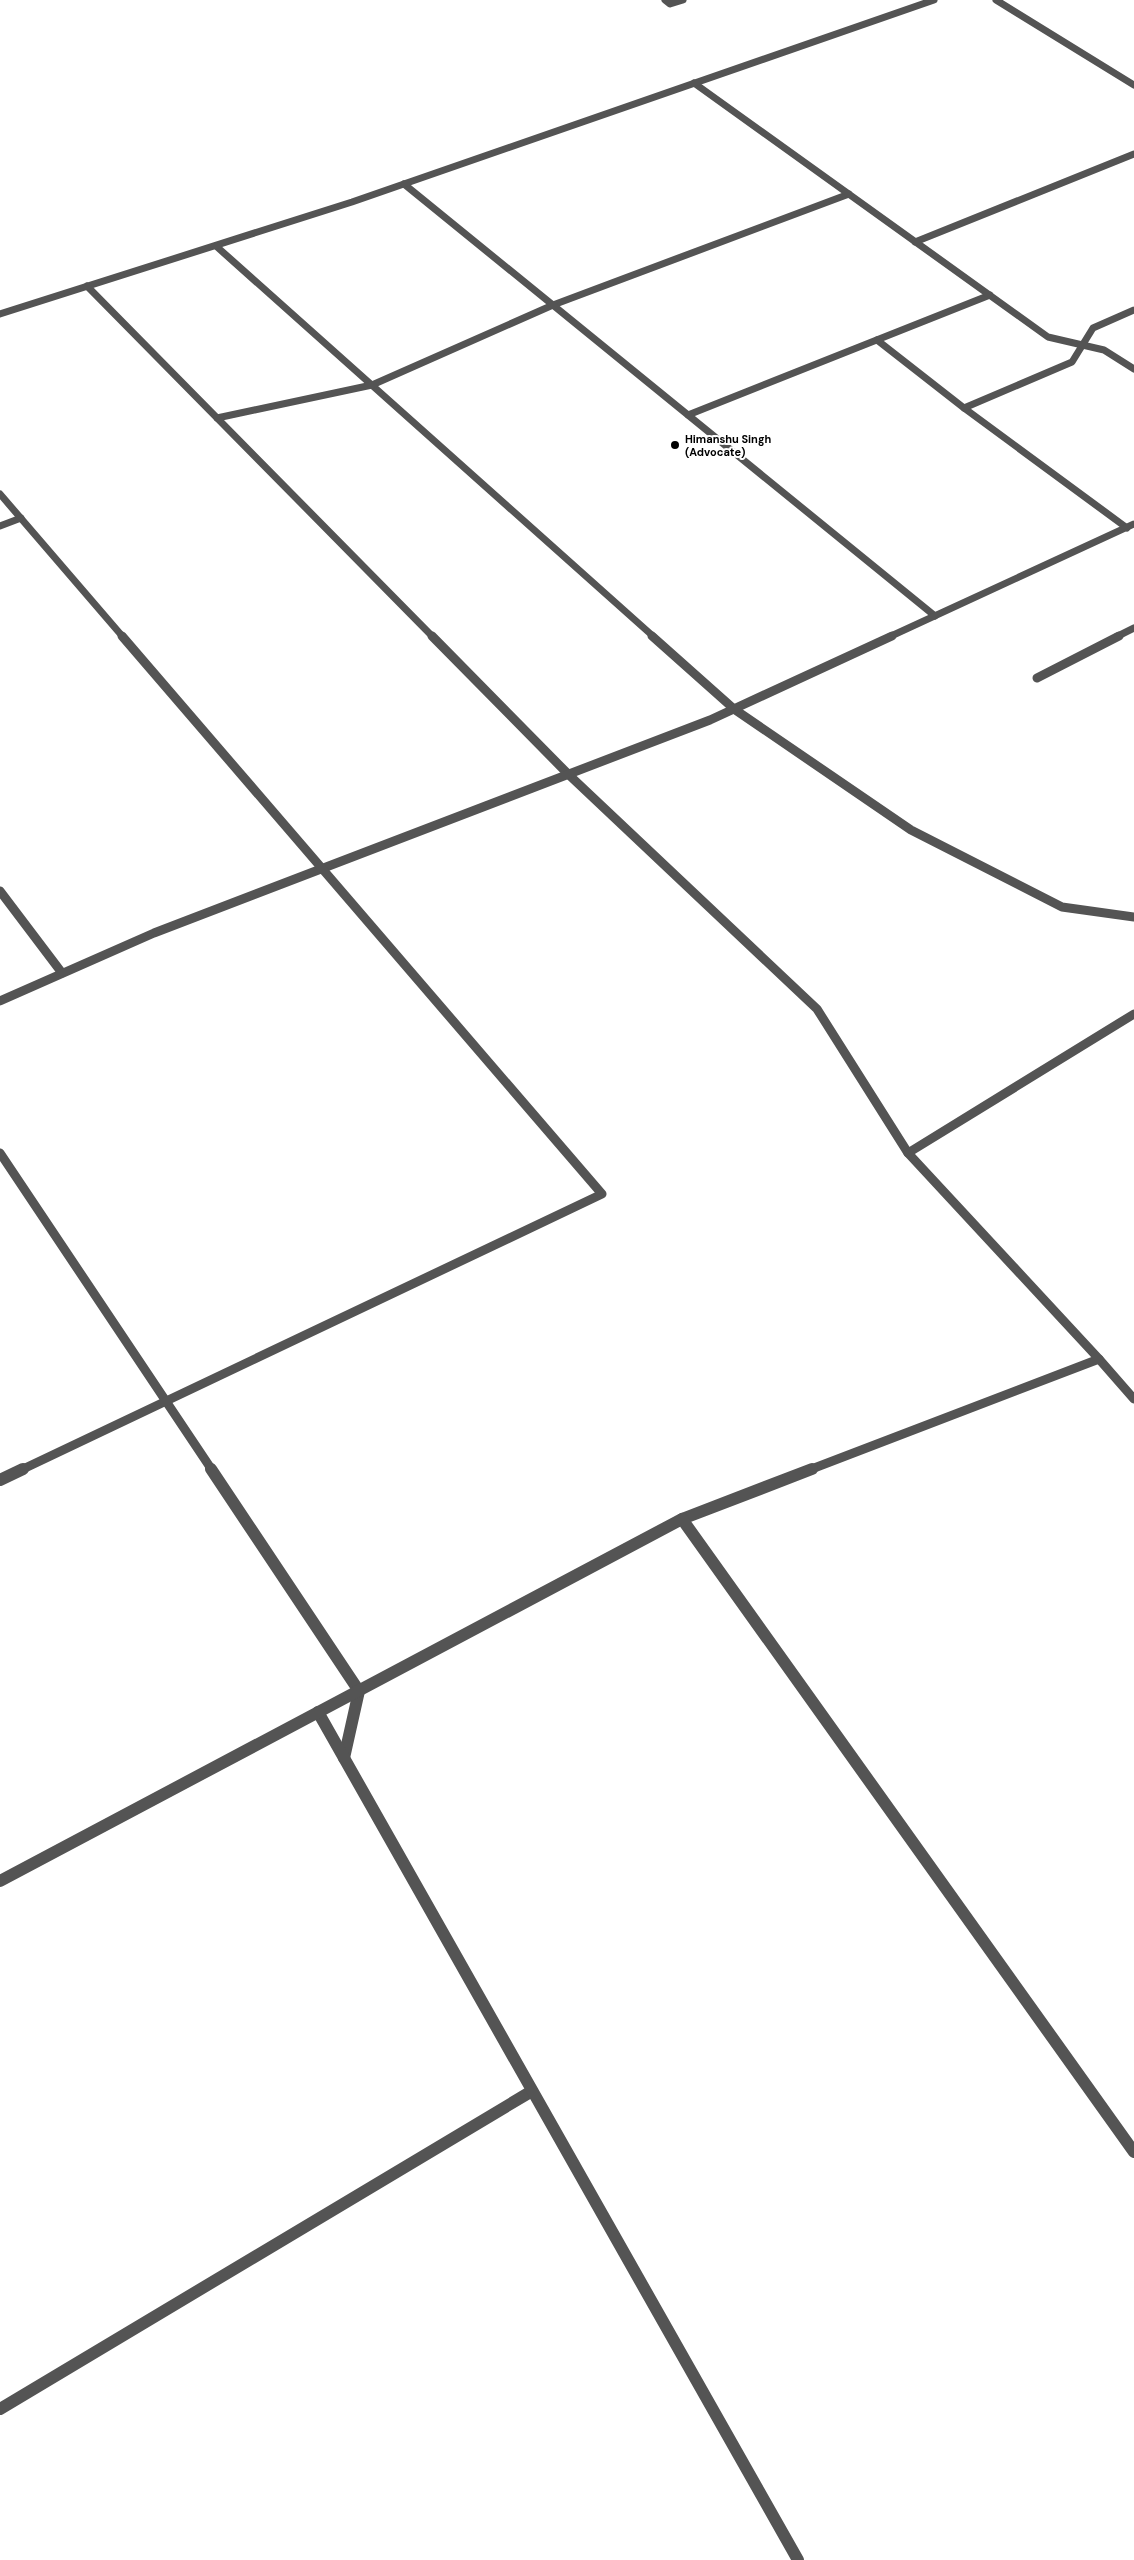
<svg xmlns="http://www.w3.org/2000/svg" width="1134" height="2560" viewBox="0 0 1134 2560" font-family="'DM Sans',sans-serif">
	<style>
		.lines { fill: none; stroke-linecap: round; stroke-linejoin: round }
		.service-far2 { stroke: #545454; stroke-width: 7 }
		.service-far1 { stroke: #545454; stroke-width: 9 }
		.service { stroke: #545454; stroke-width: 12 }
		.minor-far2 { stroke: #545454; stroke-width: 7 }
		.minor-far1 { stroke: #545454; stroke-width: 9 }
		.minor { stroke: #545454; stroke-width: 12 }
		.poi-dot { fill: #000; stroke: #fff; stroke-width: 2 }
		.labels { text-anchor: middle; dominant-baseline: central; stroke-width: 4; stroke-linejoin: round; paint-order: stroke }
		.far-poi-label { font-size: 11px; font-weight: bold; fill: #000; stroke: #fff; text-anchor: start }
	</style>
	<rect width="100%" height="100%" fill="#fff"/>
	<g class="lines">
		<g class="service-far2">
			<path d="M 665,0 L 670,4 L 683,0"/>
			<path d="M 996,0 L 1134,85"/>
			<path d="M 915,242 L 1134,154"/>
			<path d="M 216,246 L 654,637"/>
			<path d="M 87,286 L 433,637"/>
			<path d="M 877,340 L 964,408 L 1127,528"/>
			<path d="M 964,408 L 1072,362 L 1093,328 L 1134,310"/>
			<path d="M 688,415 L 990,295"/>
			<path d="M 217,418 L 372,385 L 553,305 L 849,194"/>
			<path d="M 1116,637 L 1134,628"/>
		</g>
		<g class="service-far1">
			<path d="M 432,636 L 568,774 L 817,1009 L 908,1153"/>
			<path d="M 652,636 L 734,709 L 911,830 L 1062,907 L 1134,917"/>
			<path d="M 1037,678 L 1119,636"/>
			<path d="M 1099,1359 L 1134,1399"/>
			<path d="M 809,1470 L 1099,1359 L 908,1153 L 1134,1014"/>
		</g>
		<g class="service">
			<path d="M 682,1519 L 812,1469"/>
			<path d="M 0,2409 L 532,2091"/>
		</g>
		<g class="minor-far2">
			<path d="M 694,83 L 1048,337 L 1104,350 L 1134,369"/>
			<path d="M 404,184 L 935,616"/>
			<path d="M 0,314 L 352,202 L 934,0"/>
			<path d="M 0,494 L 123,637"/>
			<path d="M 0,526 L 21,518"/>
			<path d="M 889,637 L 1134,524"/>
		</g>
		<g class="minor-far1">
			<path d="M 0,891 L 62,973"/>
			<path d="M 0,1001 L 154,933 L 710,720 L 892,636"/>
			<path d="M 0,1153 L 212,1470"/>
			<path d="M 21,1470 L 602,1194 L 122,636"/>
		</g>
		<g class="minor">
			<path d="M 211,1469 L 359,1691 L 344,1758"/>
			<path d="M 0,1480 L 23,1469"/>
			<path d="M 318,1712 L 798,2560"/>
			<path d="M 0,1881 L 682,1519 L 1134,2152"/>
		</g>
	</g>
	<circle class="poi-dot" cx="675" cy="445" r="5"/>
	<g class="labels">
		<g class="far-poi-label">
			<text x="685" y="439">Himanshu Singh<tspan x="685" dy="13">(Advocate)</tspan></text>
		</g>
	</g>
</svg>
